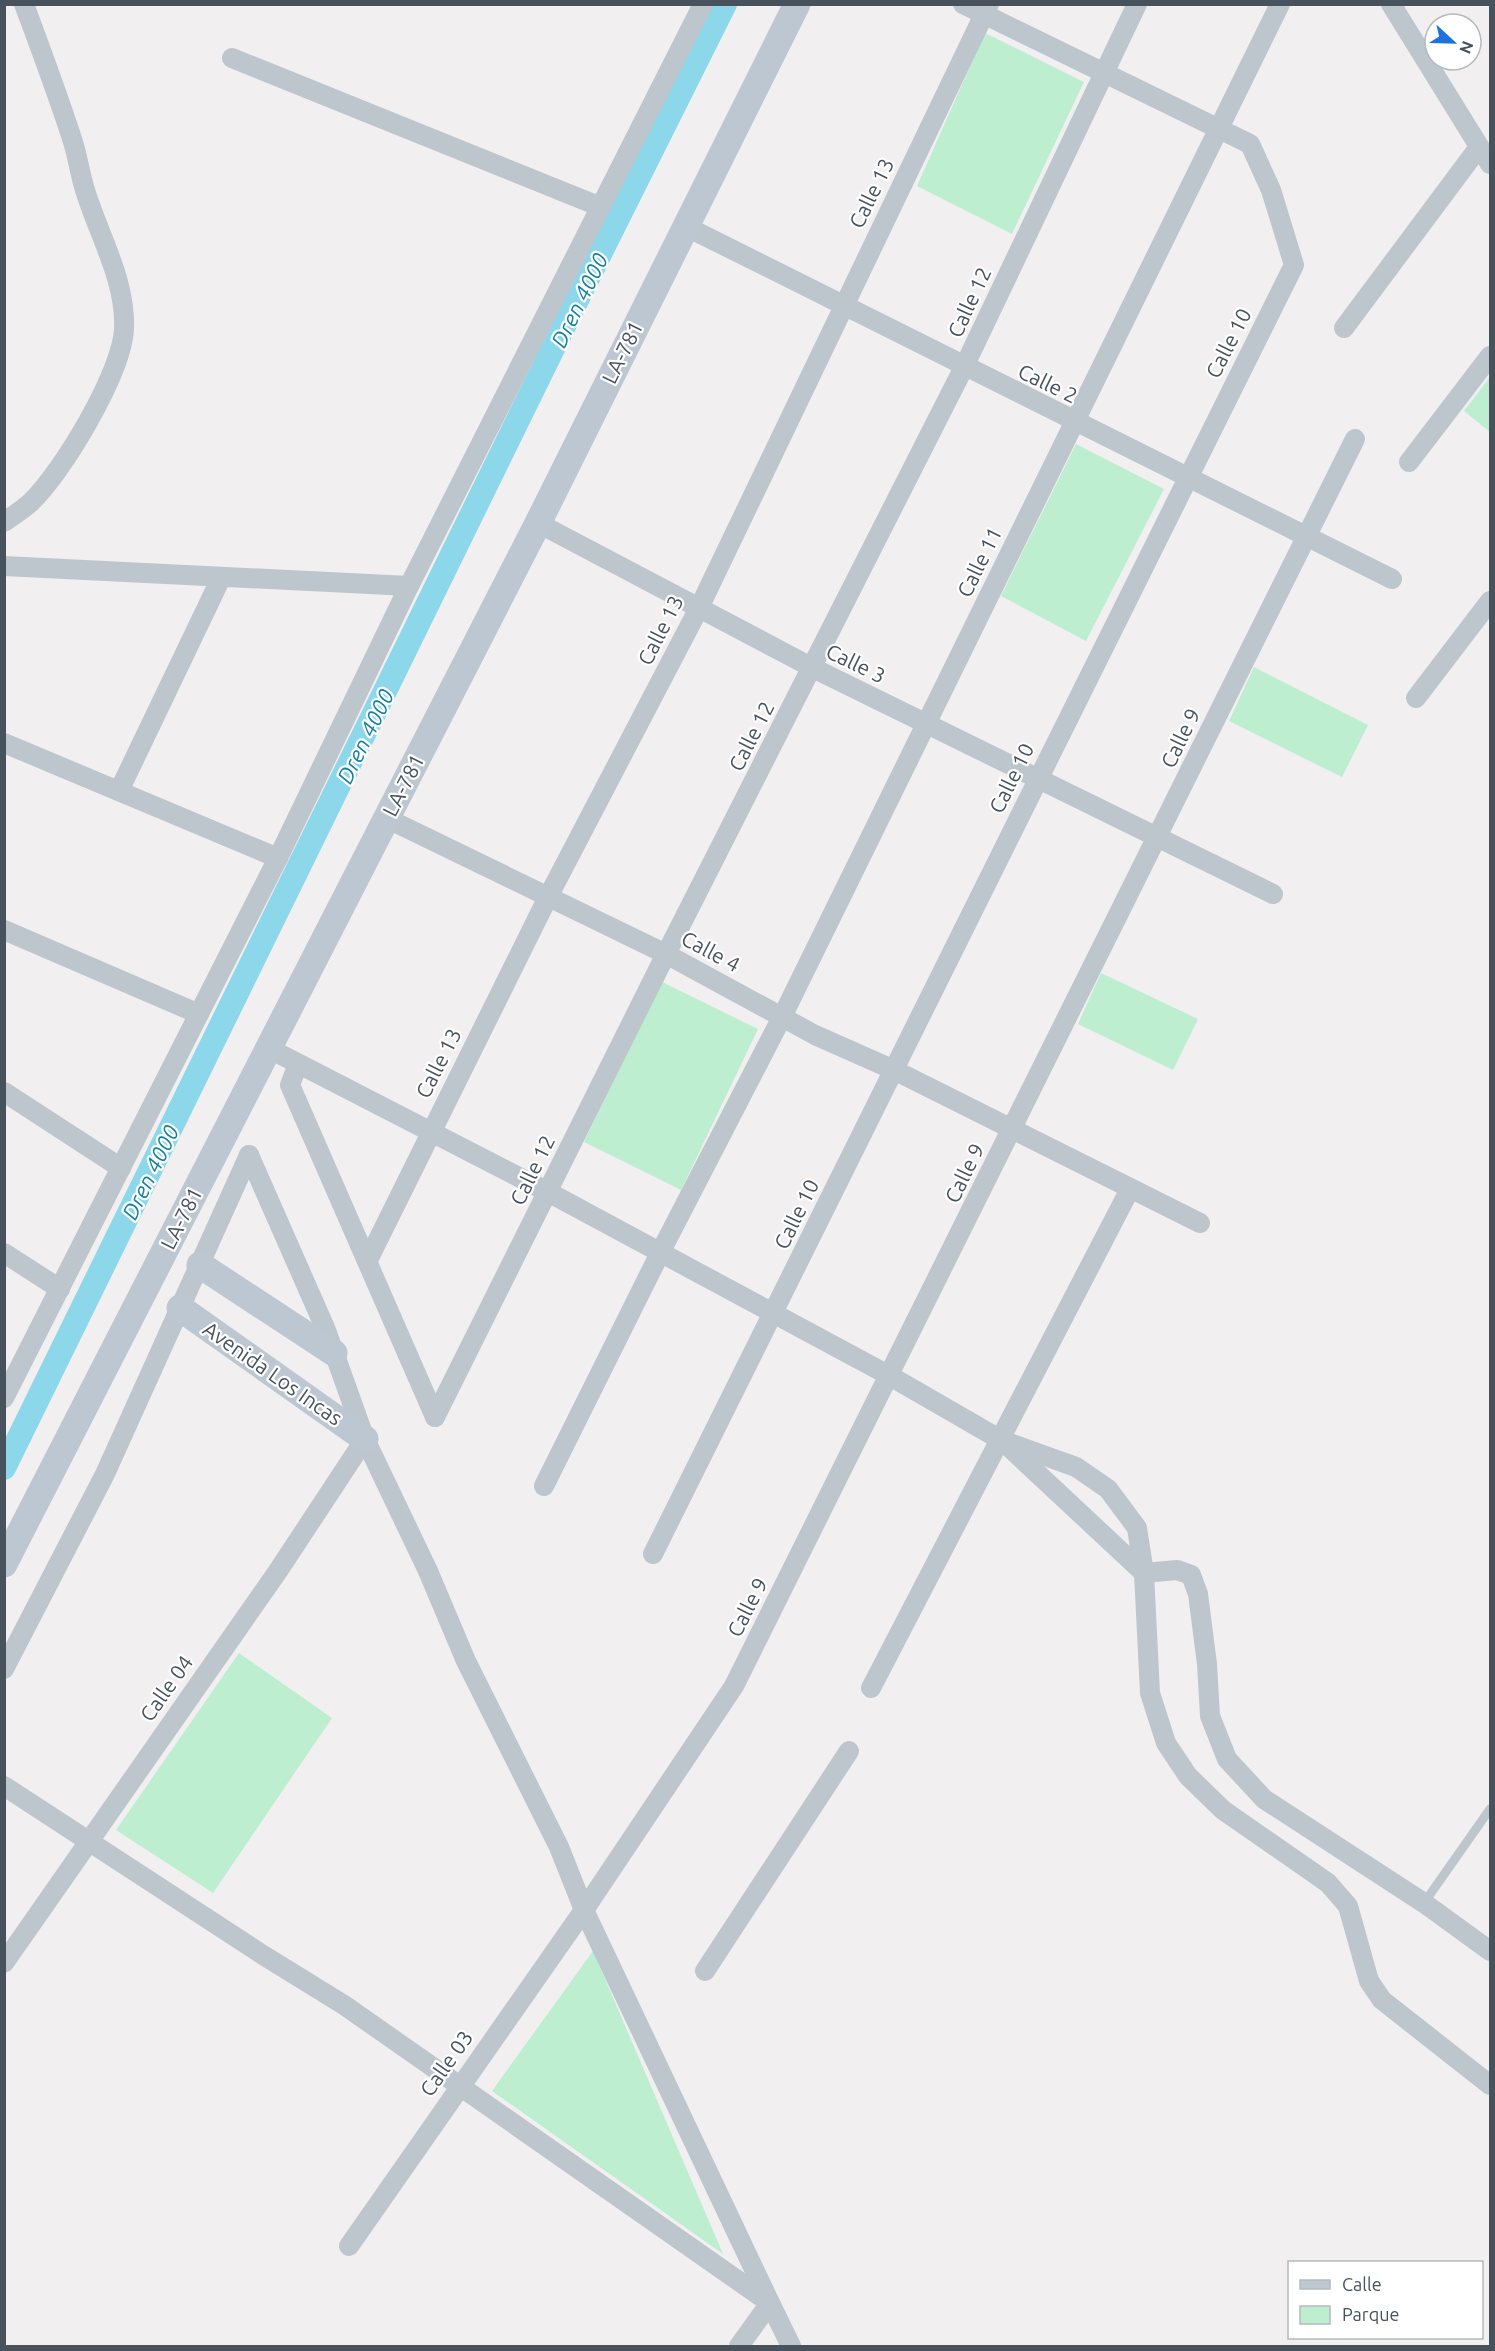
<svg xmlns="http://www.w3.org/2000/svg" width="1495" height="2351" viewBox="0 0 1495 2351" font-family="Ubuntu,sans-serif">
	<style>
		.green { fill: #beeed0 }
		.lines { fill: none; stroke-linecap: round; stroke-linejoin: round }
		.canal { stroke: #8cd7ea; stroke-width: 24 }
		.lane { stroke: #bdc6cd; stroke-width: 9 }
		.street { stroke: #bdc6cd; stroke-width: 20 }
		.secondary { stroke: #bdc7d2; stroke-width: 27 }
		.labels { text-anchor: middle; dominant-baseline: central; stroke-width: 4.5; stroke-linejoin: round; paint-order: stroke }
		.street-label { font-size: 21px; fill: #47525c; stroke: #fff }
		.water-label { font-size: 22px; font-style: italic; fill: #10819f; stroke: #fff }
	</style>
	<rect width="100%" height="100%" fill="#f1efef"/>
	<g class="green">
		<path d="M 985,33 L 1084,82 L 1012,234 L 917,186 Z"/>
		<path d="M 1490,377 L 1490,432 L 1464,411 Z"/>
		<path d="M 1076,444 L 1164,489 L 1086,641 L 1001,596 Z"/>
		<path d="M 1254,667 L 1368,725 L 1342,777 L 1229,721 Z"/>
		<path d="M 1101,973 L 1198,1019 L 1173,1070 L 1078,1024 Z"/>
		<path d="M 662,982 L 758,1029 L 681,1190 L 584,1142 Z"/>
		<path d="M 239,1653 L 332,1718 L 213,1893 L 116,1830 Z"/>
		<path d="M 593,1951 L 723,2254 L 492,2091 Z"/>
	</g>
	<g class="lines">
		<path class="canal" d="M 4,1468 L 567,320 L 725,4"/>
		<path class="lane" d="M 1424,1903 L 1490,1809"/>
		<g class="street">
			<path d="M 1391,4 L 1490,164"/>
			<path d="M 232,58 L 601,207"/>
			<path d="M 685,226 L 1392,579"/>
			<path d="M 1344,328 L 1479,147"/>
			<path d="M 1409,462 L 1490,356"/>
			<path d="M 4,522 C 13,516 22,510 30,503 C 62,473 122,373 124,329 C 126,280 99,236 85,190 C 80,174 78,158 73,142 C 58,95 41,50 24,4"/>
			<path d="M 538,523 L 813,668 L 1273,894"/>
			<path d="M 4,566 L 409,586"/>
			<path d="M 1416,698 L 1490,601"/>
			<path d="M 4,743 L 278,858"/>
			<path d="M 119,791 L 221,578"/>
			<path d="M 386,818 L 666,954 L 815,1035 L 894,1070 L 1200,1223"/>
			<path d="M 4,930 L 199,1014"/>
			<path d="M 268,1048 L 548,1192 L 890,1376 L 1001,1440 L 1076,1467 L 1108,1489 L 1137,1528 L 1144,1573 L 1150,1693 L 1166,1743 L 1188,1776 L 1223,1810 L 1328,1883 L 1348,1906 L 1369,1981 L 1382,2000 L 1490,2085"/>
			<path d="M 298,1064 L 290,1085 L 435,1417"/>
			<path d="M 4,1092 L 121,1168"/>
			<path d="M 249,1155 L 326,1330 L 365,1439 L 428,1571 L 466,1661 L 559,1847 L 584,1910 L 770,2303 L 739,2346"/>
			<path d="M 4,1253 L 60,1289"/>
			<path d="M 368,1260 L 548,897 L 699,608 L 989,4"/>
			<path d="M 4,1398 L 278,858 L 409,586 L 703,4"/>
			<path d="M 435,1417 L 666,954 L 964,367 L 1137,4"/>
			<path d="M 1008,1446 L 1144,1573 L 1177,1570 L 1191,1575 L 1198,1594 L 1207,1664 L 1210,1716 L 1227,1759 L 1264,1799 L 1424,1903 L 1490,1951"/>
			<path d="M 544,1486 L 660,1253 L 782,1017 L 1280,4"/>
			<path d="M 653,1554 L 1294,265 L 1271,190 L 1250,144 L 963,4"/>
			<path d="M 4,1669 L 105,1474 L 249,1155"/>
			<path d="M 871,1688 L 1130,1189"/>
			<path d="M 4,1786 L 263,1955 L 344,2005 L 770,2303 L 791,2346"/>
			<path d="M 4,1963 L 278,1571 L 365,1439"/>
			<path d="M 705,1971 L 849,1751"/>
			<path d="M 349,2246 L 584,1910 L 734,1686 L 1355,439"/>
		</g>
		<g class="secondary">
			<path d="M 200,1265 L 334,1353"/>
			<path d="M 180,1308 L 365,1439"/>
			<path d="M 4,1564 L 538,523 L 797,4"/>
		</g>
	</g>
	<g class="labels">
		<g class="street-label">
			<text transform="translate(871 193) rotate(-64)">Calle 13</text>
			<text transform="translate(969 302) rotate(-65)">Calle 12</text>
			<text transform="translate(1228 343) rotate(-63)">Calle 10</text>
			<text transform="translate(622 352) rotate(-64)">LA-781</text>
			<text transform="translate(1048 383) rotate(26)">Calle 2</text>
			<text transform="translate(979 562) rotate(-64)">Calle 11</text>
			<text transform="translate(660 630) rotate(-63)">Calle 13</text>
			<text transform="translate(856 663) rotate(26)">Calle 3</text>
			<text transform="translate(751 736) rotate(-63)">Calle 12</text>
			<text transform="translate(1180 738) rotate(-64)">Calle 9</text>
			<text transform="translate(1011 778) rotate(-64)">Calle 10</text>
			<text transform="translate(403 785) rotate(-63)">LA-781</text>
			<text transform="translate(711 951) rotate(28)">Calle 4</text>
			<text transform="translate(438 1063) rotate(-63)">Calle 13</text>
			<text transform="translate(532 1170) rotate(-64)">Calle 12</text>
			<text transform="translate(964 1173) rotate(-64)">Calle 9</text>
			<text transform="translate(796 1214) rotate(-64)">Calle 10</text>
			<text transform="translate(181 1218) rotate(-63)">LA-781</text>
			<text transform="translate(273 1373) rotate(35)">Avenida Los Incas</text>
			<text transform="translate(747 1607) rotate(-63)">Calle 9</text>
			<text transform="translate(166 1688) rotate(-55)">Calle 04</text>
			<text transform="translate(446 2063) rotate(-55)">Calle 03</text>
		</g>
		<g class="water-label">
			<text transform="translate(579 300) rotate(-64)">Dren 4000</text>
			<text transform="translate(365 736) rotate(-64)">Dren 4000</text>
			<text transform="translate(150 1172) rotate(-64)">Dren 4000</text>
		</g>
	</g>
	<rect width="1495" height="2351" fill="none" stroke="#47525c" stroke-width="12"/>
	<rect x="1288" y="2261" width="195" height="78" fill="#ffffff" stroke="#b5babe" stroke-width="1.5"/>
	<rect x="1300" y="2280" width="30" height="9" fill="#bdc7d2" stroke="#b5babe" stroke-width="1.5"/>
	<text x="1342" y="2291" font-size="18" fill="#47525c">Calle</text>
	<rect x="1300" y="2306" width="30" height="18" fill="#beeed0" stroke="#b5babe" stroke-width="1.5"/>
	<text x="1342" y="2321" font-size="18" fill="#47525c">Parque</text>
	<g transform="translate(1453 42) rotate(112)"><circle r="28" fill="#ffffff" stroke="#b5babe" stroke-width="1.5"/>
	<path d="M0-4.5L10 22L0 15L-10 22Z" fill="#1e72dd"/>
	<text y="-9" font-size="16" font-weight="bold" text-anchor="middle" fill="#47525c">N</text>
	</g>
</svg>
